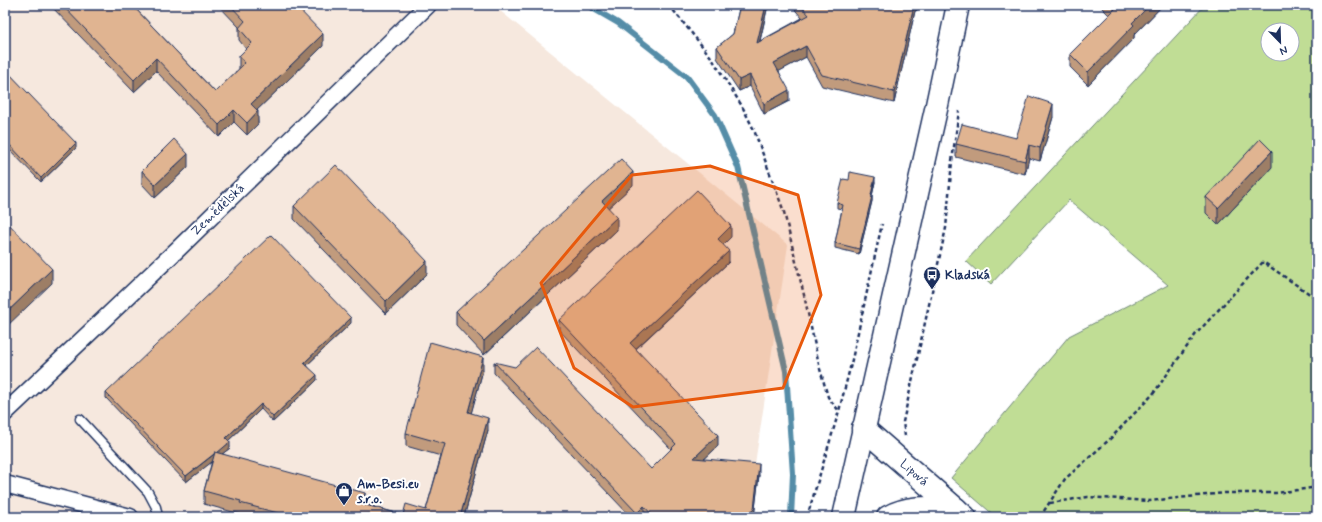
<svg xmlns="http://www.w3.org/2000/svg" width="1322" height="522" viewBox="0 0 1322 522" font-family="Mynerve,sans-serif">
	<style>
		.built { fill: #f6e8de }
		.green { fill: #c0dd95; stroke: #6e867a; fill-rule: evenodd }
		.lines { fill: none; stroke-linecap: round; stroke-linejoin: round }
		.stream { stroke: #558da8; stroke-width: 6 }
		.lane-casing { stroke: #1b2f5e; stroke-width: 11 }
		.street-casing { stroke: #1b2f5e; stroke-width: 19 }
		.secondary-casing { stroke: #1b2f5e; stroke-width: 25 }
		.path { stroke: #1b2f5e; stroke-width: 2.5; stroke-dasharray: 4 3; stroke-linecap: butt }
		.lane { stroke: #fff; stroke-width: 8 }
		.street { stroke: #fff; stroke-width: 16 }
		.secondary { stroke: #fff; stroke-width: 22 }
		.wall { fill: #c19b7d; stroke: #1b2f5e }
		.shaded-wall { fill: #9d7e66; stroke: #1b2f5e }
		.building { fill: #e0b491; stroke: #1b2f5e }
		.marked { fill: #e8590c; fill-opacity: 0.2; stroke: #e8590c; stroke-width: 3; stroke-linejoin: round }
		.labels { text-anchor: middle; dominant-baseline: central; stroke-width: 4; stroke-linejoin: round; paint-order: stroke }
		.street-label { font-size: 13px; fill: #1b2f5e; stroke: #fff }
		.poi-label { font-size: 13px; font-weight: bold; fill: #1b2f5e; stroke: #fff; text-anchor: start }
	</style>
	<rect width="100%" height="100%" fill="#fff"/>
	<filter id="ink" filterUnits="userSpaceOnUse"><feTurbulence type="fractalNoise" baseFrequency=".025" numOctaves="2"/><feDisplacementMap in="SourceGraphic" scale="8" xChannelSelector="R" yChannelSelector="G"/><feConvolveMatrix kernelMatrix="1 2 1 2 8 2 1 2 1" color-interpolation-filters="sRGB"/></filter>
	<g filter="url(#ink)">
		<path class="built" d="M 5,5 L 493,5 L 788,245 L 747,517 L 5,517 Z"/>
		<path class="green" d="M 1205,5 L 1317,5 L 1317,517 L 996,517 L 951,478 L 1069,336 L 1168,285 L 1069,200 L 991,284 L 966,261 ZM 1268,30 L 1292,30 L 1292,54 L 1268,54 Z"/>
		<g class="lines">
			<path class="stream" d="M 587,5 L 618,23 L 687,77 L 715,115 L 738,167 L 786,371 L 793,474 L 791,517"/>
			<defs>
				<path id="lane" d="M 80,419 L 148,492 L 156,507 L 158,517"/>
				<g id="street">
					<path d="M 5,413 L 179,248 L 428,5"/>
					<path d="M 5,484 L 130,517"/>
				</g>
				<g id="secondary">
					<path d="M 863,428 L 965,517"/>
					<path d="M 844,517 L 937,105 L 958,5"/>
					<path d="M 888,517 C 909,505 932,508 956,509"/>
				</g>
			</defs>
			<use href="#lane" class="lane-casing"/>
			<use href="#street" class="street-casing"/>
			<use href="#secondary" class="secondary-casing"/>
			<g class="path">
				<path d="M 669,5 L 711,57 L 742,106 L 754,130 L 784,212 L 804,295 L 820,369 L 828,397 L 839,411"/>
				<path d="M 905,436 L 903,422 L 946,228 L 952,161 L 959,111"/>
				<path d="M 1050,503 L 1088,497 L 1150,501 L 1225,493 L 1276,493 L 1311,488 L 1317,484"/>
				<path d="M 807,517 L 839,411 L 851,364 L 882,224"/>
				<path d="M 1040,517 L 1065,479 L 1110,439 L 1153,394 L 1196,334 L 1263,262 L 1317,299"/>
			</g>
			<use href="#lane" class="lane"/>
			<use href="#street" class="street"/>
			<use href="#secondary" class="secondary"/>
		</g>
		<g class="wall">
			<path d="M 50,5 L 132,5 L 215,92 L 239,69 L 239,56 L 246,49 L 239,40 L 239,27 L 218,5 L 284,5 L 323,46 L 257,110 L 258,124 L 247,135 L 234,122 L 219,137 L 156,71 L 134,92 Z"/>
			<path d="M 740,5 L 768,5 L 760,41 L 802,18 L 791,5 L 924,5 L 924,6 L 915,11 L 894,103 L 822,86 L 806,57 L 779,71 L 789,101 L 764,114 L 750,86 L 739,91 L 717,58 L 717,47 L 733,34 Z"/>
			<path d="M 1099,5 L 1163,5 L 1134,35 L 1134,38 L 1088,85 L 1070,67 L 1070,54 L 1109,15 Z"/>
			<path d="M 5,69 L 76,148 L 41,182 L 5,145 Z"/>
			<path d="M 1053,117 L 1040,161 L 1029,158 L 1025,174 L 956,157 L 956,144 L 1016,138 Z"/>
			<path d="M 188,167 L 155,198 L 142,184 L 142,171 Z"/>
			<path d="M 1272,167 L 1218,225 L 1206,213 L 1206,197 Z"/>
			<path d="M 849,180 L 875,182 L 872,196 L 872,201 L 859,254 L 835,248 L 835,243 L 842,209 L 837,208 L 837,203 Z"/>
			<path d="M 633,185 L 608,208 L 617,230 L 484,355 L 456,325 L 456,312 Z"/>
			<path d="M 294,206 L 427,274 L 386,314 L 294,219 Z"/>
			<path d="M 731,237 L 723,245 L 729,262 L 636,349 L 718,446 L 704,459 L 759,475 L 754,517 L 631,517 L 494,373 L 494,362 L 651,469 L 671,449 L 559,330 L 559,320 Z"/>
			<path d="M 351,323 L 307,365 L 317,380 L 273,422 L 261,409 L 228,441 L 230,448 L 222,454 L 365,504 L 403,515 L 426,510 L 441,456 L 406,446 L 406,433 L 483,370 L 471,413 L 488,430 L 464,517 L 245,517 L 240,516 L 240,514 L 204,504 L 204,491 L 212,461 L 186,482 L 106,398 L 106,393 Z"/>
		</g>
		<g class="shaded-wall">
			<path d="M 766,5 L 768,5 L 757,53 L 757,43 Z"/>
			<path d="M 914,5 L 924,5 L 924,6 L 915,11 L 894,103 L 894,92 Z"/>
			<path d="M 1150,5 L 1163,5 L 1134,35 L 1134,38 L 1088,85 L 1088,72 L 1132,23 Z"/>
			<path d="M 323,34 L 323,46 L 251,116 L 251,104 Z"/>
			<path d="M 806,46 L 806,57 L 774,74 L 774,63 Z"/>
			<path d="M 156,58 L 156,71 L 134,92 L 134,80 Z"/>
			<path d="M 750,75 L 750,86 L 739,91 L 739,80 Z"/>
			<path d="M 789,90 L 789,101 L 764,114 L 764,104 Z"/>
			<path d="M 1053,104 L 1053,117 L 1040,161 L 1040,148 Z"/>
			<path d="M 234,110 L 234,122 L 219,137 L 219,125 Z"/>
			<path d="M 258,111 L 258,124 L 247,135 L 247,123 Z"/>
			<path d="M 76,143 L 76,148 L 41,182 L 41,178 Z"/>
			<path d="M 1029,145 L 1029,158 L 1025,174 L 1025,161 Z"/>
			<path d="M 1272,151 L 1272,167 L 1218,225 L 1218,208 Z"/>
			<path d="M 188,154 L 188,167 L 155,198 L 155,185 Z"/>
			<path d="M 633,172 L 633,185 L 602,214 L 602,201 Z"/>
			<path d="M 875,177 L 875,182 L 872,196 L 872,201 L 859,254 L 859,249 Z"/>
			<path d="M 617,217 L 617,230 L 484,355 L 484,341 Z"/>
			<path d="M 731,226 L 731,237 L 718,250 L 718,239 Z"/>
			<path d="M 729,251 L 729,262 L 630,354 L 630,343 Z"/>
			<path d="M 427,261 L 427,274 L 386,314 L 386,301 Z"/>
			<path d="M 52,269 L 52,283 L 5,328 L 5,314 Z"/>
			<path d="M 351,318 L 351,323 L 304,368 L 304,363 Z"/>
			<path d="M 483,357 L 483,370 L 468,425 L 468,412 Z"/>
			<path d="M 317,375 L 317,380 L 273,422 L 273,417 Z"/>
			<path d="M 261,404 L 261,409 L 226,443 L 226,438 Z"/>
			<path d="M 488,418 L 488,430 L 464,517 L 460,517 Z"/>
			<path d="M 718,435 L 718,446 L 694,469 L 694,458 Z"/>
			<path d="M 230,442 L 230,448 L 186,482 L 186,476 Z"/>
			<path d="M 759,464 L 759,475 L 754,517 L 745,517 Z"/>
			<path d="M 365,493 L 365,506 L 362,504 Z"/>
			<path d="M 644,506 L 644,517 L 637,517 L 637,513 Z"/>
		</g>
		<g class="building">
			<path d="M 62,5 L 132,5 L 215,92 L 245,63 L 239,56 L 252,43 L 239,28 L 245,21 L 230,5 L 284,5 L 287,8 L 291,5 L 295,5 L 323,34 L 251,104 L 258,111 L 247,123 L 234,110 L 219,125 L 156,58 L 134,80 Z"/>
			<path d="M 740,5 L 766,5 L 757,43 L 809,15 L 800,5 L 914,5 L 894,92 L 822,75 L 806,46 L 774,63 L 789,90 L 764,104 L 750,75 L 739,80 L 717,47 L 733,34 Z"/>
			<path d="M 1112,5 L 1150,5 L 1132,23 L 1134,25 L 1088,72 L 1070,54 L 1116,8 Z"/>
			<path d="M 5,69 L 76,143 L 41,178 L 5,140 Z"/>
			<path d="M 1029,96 L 1053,104 L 1040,148 L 1029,145 L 1025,161 L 956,144 L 962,124 L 1016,138 Z"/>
			<path d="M 174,139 L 188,154 L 155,185 L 142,171 Z"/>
			<path d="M 1260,139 L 1272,151 L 1218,208 L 1206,197 Z"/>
			<path d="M 621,159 L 633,172 L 602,201 L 617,217 L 484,341 L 456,312 Z"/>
			<path d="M 336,165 L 427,261 L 386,301 L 294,206 Z"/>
			<path d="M 850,172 L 875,177 L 871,195 L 872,196 L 859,249 L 835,243 L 843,205 L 837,203 L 843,179 L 849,180 Z"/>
			<path d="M 697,190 L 731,226 L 718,239 L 729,251 L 630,343 L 718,435 L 694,458 L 759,464 L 754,509 L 745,517 L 654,517 L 644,506 L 637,513 L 494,362 L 515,367 L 536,347 L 651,469 L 676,444 L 559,320 Z"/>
			<path d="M 5,220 L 52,269 L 5,314 Z"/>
			<path d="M 271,235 L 351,318 L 304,363 L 317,375 L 273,417 L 261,404 L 226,438 L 230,442 L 217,453 L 215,452 L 214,454 L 186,476 L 106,393 Z"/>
			<path d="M 430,342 L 483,357 L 468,412 L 488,418 L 460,517 L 293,517 L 240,503 L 241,501 L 204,491 L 215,452 L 365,493 L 362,504 L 403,515 L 406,504 L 426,510 L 445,444 L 406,433 Z"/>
		</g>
	</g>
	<path class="marked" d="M 710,166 L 798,195 L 821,295 L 783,388 L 633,407 L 574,368 L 541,283 L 632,175 Z"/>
	<defs>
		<symbol id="bus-pin" viewBox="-11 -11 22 30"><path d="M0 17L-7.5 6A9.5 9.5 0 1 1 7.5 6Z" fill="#1b2f5e" stroke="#fff"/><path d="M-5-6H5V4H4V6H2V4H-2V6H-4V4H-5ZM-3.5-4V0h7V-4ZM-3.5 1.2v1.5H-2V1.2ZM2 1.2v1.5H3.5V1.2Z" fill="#fff"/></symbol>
		<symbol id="shop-pin" viewBox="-11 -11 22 30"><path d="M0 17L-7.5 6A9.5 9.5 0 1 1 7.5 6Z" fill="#1b2f5e" stroke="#fff"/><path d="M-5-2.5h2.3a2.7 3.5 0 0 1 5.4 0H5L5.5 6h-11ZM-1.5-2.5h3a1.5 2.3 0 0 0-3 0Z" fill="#fff"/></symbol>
	</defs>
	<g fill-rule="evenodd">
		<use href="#bus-pin" x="922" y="265" width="20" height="27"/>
		<use href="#shop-pin" x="334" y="481" width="20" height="27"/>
	</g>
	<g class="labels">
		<g class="street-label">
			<text transform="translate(218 210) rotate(-44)">Zemědělská</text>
			<text transform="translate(914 473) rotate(41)">Lipová</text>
		</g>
		<g class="poi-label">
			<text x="945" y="275">Kladská</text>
			<text x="357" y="484">Am-Besi.eu<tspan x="357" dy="15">s.r.o.</tspan></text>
		</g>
	</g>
	<rect width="1322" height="522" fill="none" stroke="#fff" stroke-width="20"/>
	<rect x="10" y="10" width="1302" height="502" fill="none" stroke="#1b2f5e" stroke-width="1.5" filter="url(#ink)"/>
	<g transform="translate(1280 42) rotate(157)"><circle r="19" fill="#ffffff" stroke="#a4acbf"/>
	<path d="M0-3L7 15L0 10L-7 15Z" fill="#1b2f5e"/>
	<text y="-6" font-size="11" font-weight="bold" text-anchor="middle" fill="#1b2f5e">N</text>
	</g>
</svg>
